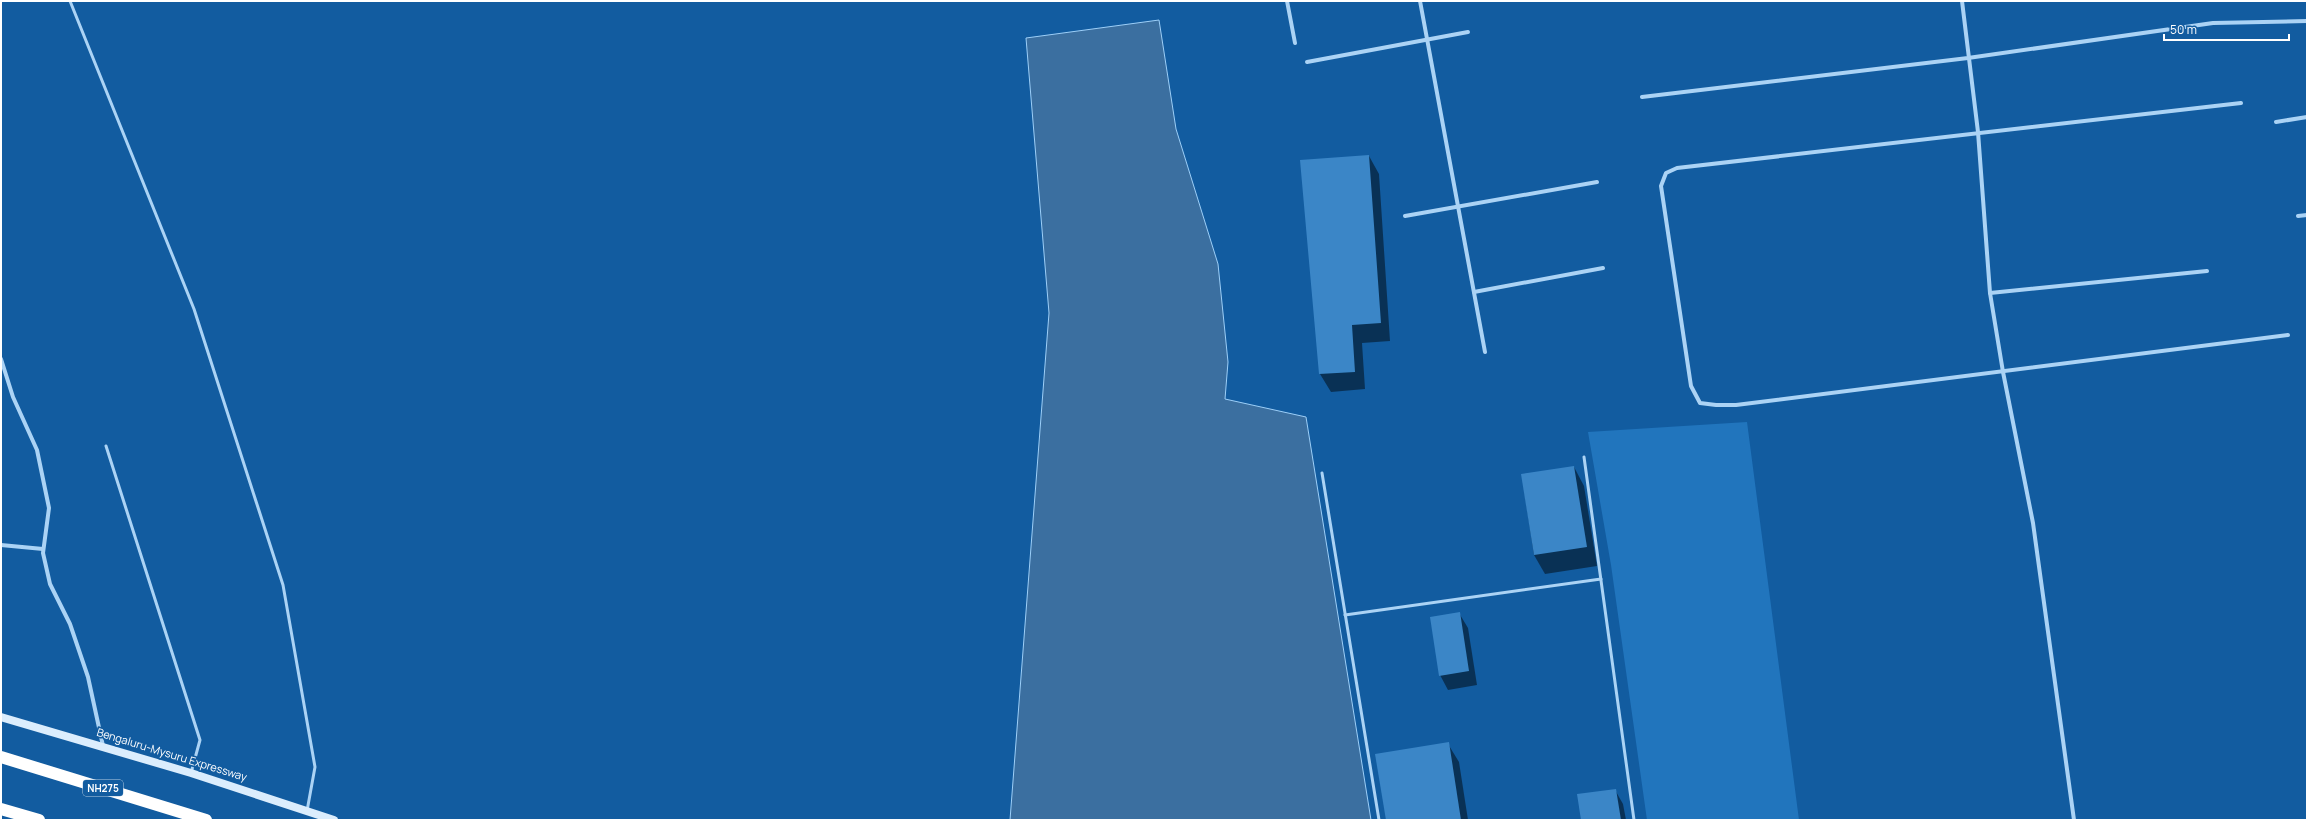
<svg xmlns="http://www.w3.org/2000/svg" width="2308" height="821" viewBox="0 0 2308 821" font-family="Manrope,sans-serif">
	<style>
		.green { fill: #2175bd }
		.water { fill: #3b6fa0; stroke: #9dcff8 }
		.shadow { fill: #0007 }
		.building { fill: #3b86c7 }
		.lines { fill: none; stroke-linecap: round; stroke-linejoin: round }
		.lane { stroke: #abd3f5; stroke-width: 3 }
		.street { stroke: #abd3f5; stroke-width: 4 }
		.secondary { stroke: #dbedfd; stroke-width: 8 }
		.highway { stroke: #fff; stroke-width: 12 }
		.labels { text-anchor: middle; dominant-baseline: central; stroke-width: 3.5; stroke-linejoin: round; paint-order: stroke }
		.shield { fill: #125ca0; stroke: #b8cee2; stroke-width: 1 }
		.shield-label { font-size: 10px; font-weight: bold; fill: #fff }
		.street-label { font-size: 11px; fill: #fff; stroke: #125ca0 }
	</style>
	<rect width="100%" height="100%" fill="#125ca0"/>
	<path class="green" d="M 1747,422 L 1799,820 L 1647,820 L 1611,565 L 1588,432 Z"/>
	<path class="water" d="M 1159,20 L 1176,129 L 1218,264 L 1228,362 L 1225,399 L 1306,417 L 1371,820 L 1010,820 L 1049,313 L 1026,38 Z"/>
	<g class="shadow">
		<path d="M 1369,156 L 1379,174 L 1390,341 L 1362,343 L 1365,389 L 1331,392 L 1320,374 L 1301,161 Z"/>
		<path d="M 1574,467 L 1584,486 L 1597,566 L 1545,574 L 1534,555 L 1522,475 Z"/>
		<path d="M 1459,613 L 1468,628 L 1477,685 L 1448,690 L 1440,675 Z"/>
		<path d="M 1448,744 L 1459,762 L 1468,820 L 1387,820 Z"/>
		<path d="M 1615,790 L 1623,804 L 1626,820 L 1582,820 Z"/>
	</g>
	<g class="building">
		<path d="M 1369,155 L 1381,323 L 1352,325 L 1355,372 L 1319,374 L 1300,160 Z"/>
		<path d="M 1574,466 L 1587,547 L 1534,555 L 1521,474 Z"/>
		<path d="M 1460,612 L 1469,671 L 1439,676 L 1430,617 Z"/>
		<path d="M 1449,742 L 1461,820 L 1386,820 L 1375,754 Z"/>
		<path d="M 1616,789 L 1621,820 L 1581,820 L 1577,794 Z"/>
	</g>
	<g class="lines">
		<g class="lane">
			<path d="M 70,1 L 194,309 L 283,585 L 315,767 L 307,811"/>
			<path d="M 106,446 L 200,740 L 191,773"/>
			<path d="M 1584,457 L 1634,820"/>
			<path d="M 1322,473 L 1379,820"/>
			<path d="M 1345,615 L 1601,579"/>
		</g>
		<g class="street">
			<path d="M 1287,1 L 1295,43"/>
			<path d="M 1420,1 L 1485,352"/>
			<path d="M 1962,1 L 1978,132 L 1990,293 L 2003,372 L 2033,523 L 2074,820"/>
			<path d="M 1307,62 L 1468,32"/>
			<path d="M 1642,97 L 1968,58 L 2213,23 L 2307,21"/>
			<path d="M 2241,103 L 1677,168 L 1666,173 L 1661,186 L 1691,386 L 1700,403 L 1716,405 L 1736,405 L 2288,335"/>
			<path d="M 2276,122 L 2307,117"/>
			<path d="M 1405,216 L 1597,182"/>
			<path d="M 2298,216 L 2307,215"/>
			<path d="M 1474,292 L 1603,268"/>
			<path d="M 1990,293 L 2207,271"/>
			<path d="M 1,359 L 13,397 L 37,450 L 49,508 L 43,553 L 50,584 L 70,624 L 88,677 L 103,746"/>
			<path d="M 1,545 L 43,549"/>
		</g>
		<path class="secondary" d="M 1,717 L 191,773 L 334,820"/>
		<g class="highway">
			<path d="M 1,757 L 206,820"/>
			<path d="M 1,809 L 39,820"/>
		</g>
	</g>
	<g class="labels">
		<rect class="shield" x="83" y="780" width="40" height="16" rx="3"/>
		<g class="shield-label">
			<text x="103" y="788">NH275</text>
		</g>
		<g class="street-label">
			<text transform="translate(172 754) rotate(17)">Bengaluru-Mysuru Expressway</text>
		</g>
	</g>
	<rect width="2308" height="821" fill="none" stroke="#ffffff" stroke-width="4"/>
	<path d="M2164 34v6h125v-6" fill="none" stroke="#ffffff" stroke-width="2"/>
	<text x="2170" y="34" font-size="12" fill="#ffffff" stroke="#125ca0" stroke-width="3" paint-order="stroke">50 m</text>
</svg>
